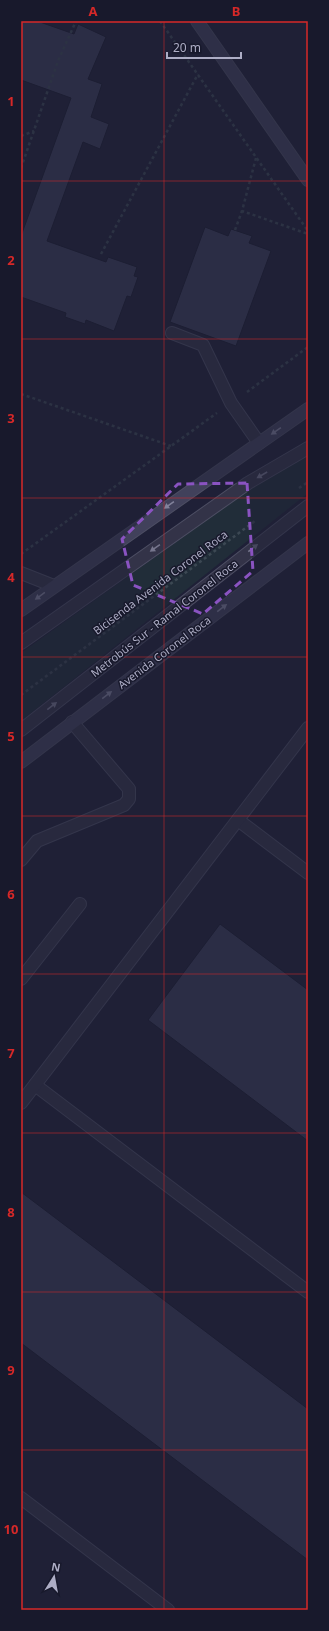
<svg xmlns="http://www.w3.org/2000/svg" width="329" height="1631" viewBox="0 0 329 1631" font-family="'Noto Sans',sans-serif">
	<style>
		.green { fill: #212d39 }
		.building { fill: #3b3c58; stroke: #1a1b2e }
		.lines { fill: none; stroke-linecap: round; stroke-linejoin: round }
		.lane-casing { stroke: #4d4e63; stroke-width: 14 }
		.secondary-casing { stroke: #4d4e63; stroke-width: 14 }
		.path { stroke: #3c4853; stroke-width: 2.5; stroke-dasharray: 3 3; stroke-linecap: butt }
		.lane { stroke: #333348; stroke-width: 12 }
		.secondary { stroke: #41415b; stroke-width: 12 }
		.oneway { fill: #82829b }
		.oneway2 { fill: #76768d }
		.marked { fill: none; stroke: #8a53c1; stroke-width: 3; stroke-dasharray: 8 5; stroke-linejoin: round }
		.grid { fill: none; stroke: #d62828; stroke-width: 1; stroke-opacity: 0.55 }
		.labels { text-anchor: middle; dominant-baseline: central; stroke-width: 3; stroke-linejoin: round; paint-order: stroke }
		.street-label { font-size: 11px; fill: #adadc5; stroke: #18192c }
		.neatline { fill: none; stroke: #d62828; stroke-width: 1.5 }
		.grid-label { font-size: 13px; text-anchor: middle; font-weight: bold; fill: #d62828 }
	</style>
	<rect width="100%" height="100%" fill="#1f2037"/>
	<path class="green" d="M 308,454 L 308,493 L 21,721 L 21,653 L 250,489 Z"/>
	<g class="building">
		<path d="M 21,21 L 37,21 L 74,34 L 78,24 L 106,37 L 88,79 L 102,84 L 91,117 L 109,124 L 100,149 L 83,142 L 47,241 L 106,262 L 108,257 L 137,267 L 134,276 L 138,277 L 131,297 L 127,296 L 114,331 L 86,320 L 85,324 L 65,317 L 66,313 L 21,297 L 21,236 L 71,98 L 21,80 Z"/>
		<path d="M 205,227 L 228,236 L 231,229 L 252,236 L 249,243 L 271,251 L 236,346 L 170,322 Z"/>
		<path d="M 220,924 L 308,990 L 308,1141 L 148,1020 Z"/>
		<path d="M 21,1192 L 308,1409 L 308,1560 L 21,1343 Z"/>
	</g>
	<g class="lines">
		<defs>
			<g id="lane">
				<path d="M 172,333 L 203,345 L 231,403 L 259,443"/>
				<path d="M 21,573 L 54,586"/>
				<path d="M 21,643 L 248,483 L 308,448"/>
				<path d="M 21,730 L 308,506"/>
				<path d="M 238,820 L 308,873"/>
				<path d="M 21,860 L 37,841 L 124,805 L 129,799 L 129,789 L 72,722"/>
				<path d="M 21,979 L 80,904"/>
				<path d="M 35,1085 L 308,1292"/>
				<path d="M 21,1103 L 308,728"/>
				<path d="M 21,1498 L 168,1610"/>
			</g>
			<g id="secondary">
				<path d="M 197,21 L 308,180"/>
				<path d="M 21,610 L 308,409"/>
				<path d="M 21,762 L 308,543"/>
			</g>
		</defs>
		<use href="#lane" class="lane-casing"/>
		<use href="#secondary" class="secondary-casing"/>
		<g class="path">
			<path d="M 160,21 L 308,231"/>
			<path d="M 21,136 L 34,131"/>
			<path d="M 256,158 L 242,211 L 308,234"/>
			<path d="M 21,168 L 58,61 L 76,21"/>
			<path d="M 235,230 L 242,211"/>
			<path d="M 101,254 L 198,74"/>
			<path d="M 247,392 L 308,347"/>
			<path d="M 21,394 L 171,446"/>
			<path d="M 299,488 L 308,482"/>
			<path d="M 21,554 L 217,413"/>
			<path d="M 21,695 L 255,521"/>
		</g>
		<use href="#lane" class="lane"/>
		<use href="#secondary" class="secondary"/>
	</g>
	<defs><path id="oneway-solid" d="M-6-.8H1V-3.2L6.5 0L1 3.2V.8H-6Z"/></defs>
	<g class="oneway">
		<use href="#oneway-solid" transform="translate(276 431) rotate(145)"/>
		<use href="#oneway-solid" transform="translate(169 505) rotate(145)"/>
		<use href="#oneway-solid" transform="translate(40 596) rotate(144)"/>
		<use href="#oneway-solid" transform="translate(222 608) rotate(-37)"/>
		<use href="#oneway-solid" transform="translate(107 695) rotate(-37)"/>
	</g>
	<g class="oneway2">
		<use href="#oneway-solid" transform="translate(262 475) rotate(150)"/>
		<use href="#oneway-solid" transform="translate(155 548) rotate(145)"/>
		<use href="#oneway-solid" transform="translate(253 548) rotate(-38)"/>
		<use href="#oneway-solid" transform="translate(52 706) rotate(-38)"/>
	</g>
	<path d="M0 0H329V1631H0ZM 247,483 L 253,571 L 203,614 L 133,585 L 122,539 L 178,484 Z" fill="#1f2037" fill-opacity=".55" fill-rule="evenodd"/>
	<path class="marked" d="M 247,483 L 253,571 L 203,614 L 133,585 L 122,539 L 178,484 Z"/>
	<path class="grid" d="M 164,21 L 164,1610M 21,181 L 308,181M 21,339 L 308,339M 21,498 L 308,498M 21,657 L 308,657M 21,816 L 308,816M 21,974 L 308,974M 21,1133 L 308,1133M 21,1292 L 308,1292M 21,1450 L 308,1450"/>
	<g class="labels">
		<g class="street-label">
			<text transform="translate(160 582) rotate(-37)">Bicisenda Avenida Coronel Roca</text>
			<text transform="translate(164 618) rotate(-38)">Metrobús Sur - Ramal Coronel Roca</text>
			<text transform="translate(164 652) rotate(-37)">Avenida Coronel Roca</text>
		</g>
	</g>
	<rect width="329" height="1631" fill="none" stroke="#18192c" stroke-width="44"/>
	<g transform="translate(54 1577) rotate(11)" stroke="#18192c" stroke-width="3" paint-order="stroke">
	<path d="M0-3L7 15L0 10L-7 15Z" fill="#adadc5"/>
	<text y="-6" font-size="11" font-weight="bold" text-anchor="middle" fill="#adadc5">N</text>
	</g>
	<path d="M167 52v6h74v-6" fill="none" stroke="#adadc5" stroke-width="2"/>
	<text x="173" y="52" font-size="12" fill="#adadc5" stroke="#18192c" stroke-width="3" paint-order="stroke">20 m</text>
	<rect x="22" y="22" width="285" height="1587" class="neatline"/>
	<g class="grid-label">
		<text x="93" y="16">A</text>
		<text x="236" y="16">B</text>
		<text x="11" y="106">1</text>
		<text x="11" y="265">2</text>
		<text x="11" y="423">3</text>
		<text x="11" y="582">4</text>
		<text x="11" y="741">5</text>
		<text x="11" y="899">6</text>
		<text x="11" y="1058">7</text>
		<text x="11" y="1217">8</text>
		<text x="11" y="1375">9</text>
		<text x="11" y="1534">10</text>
	</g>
</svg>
